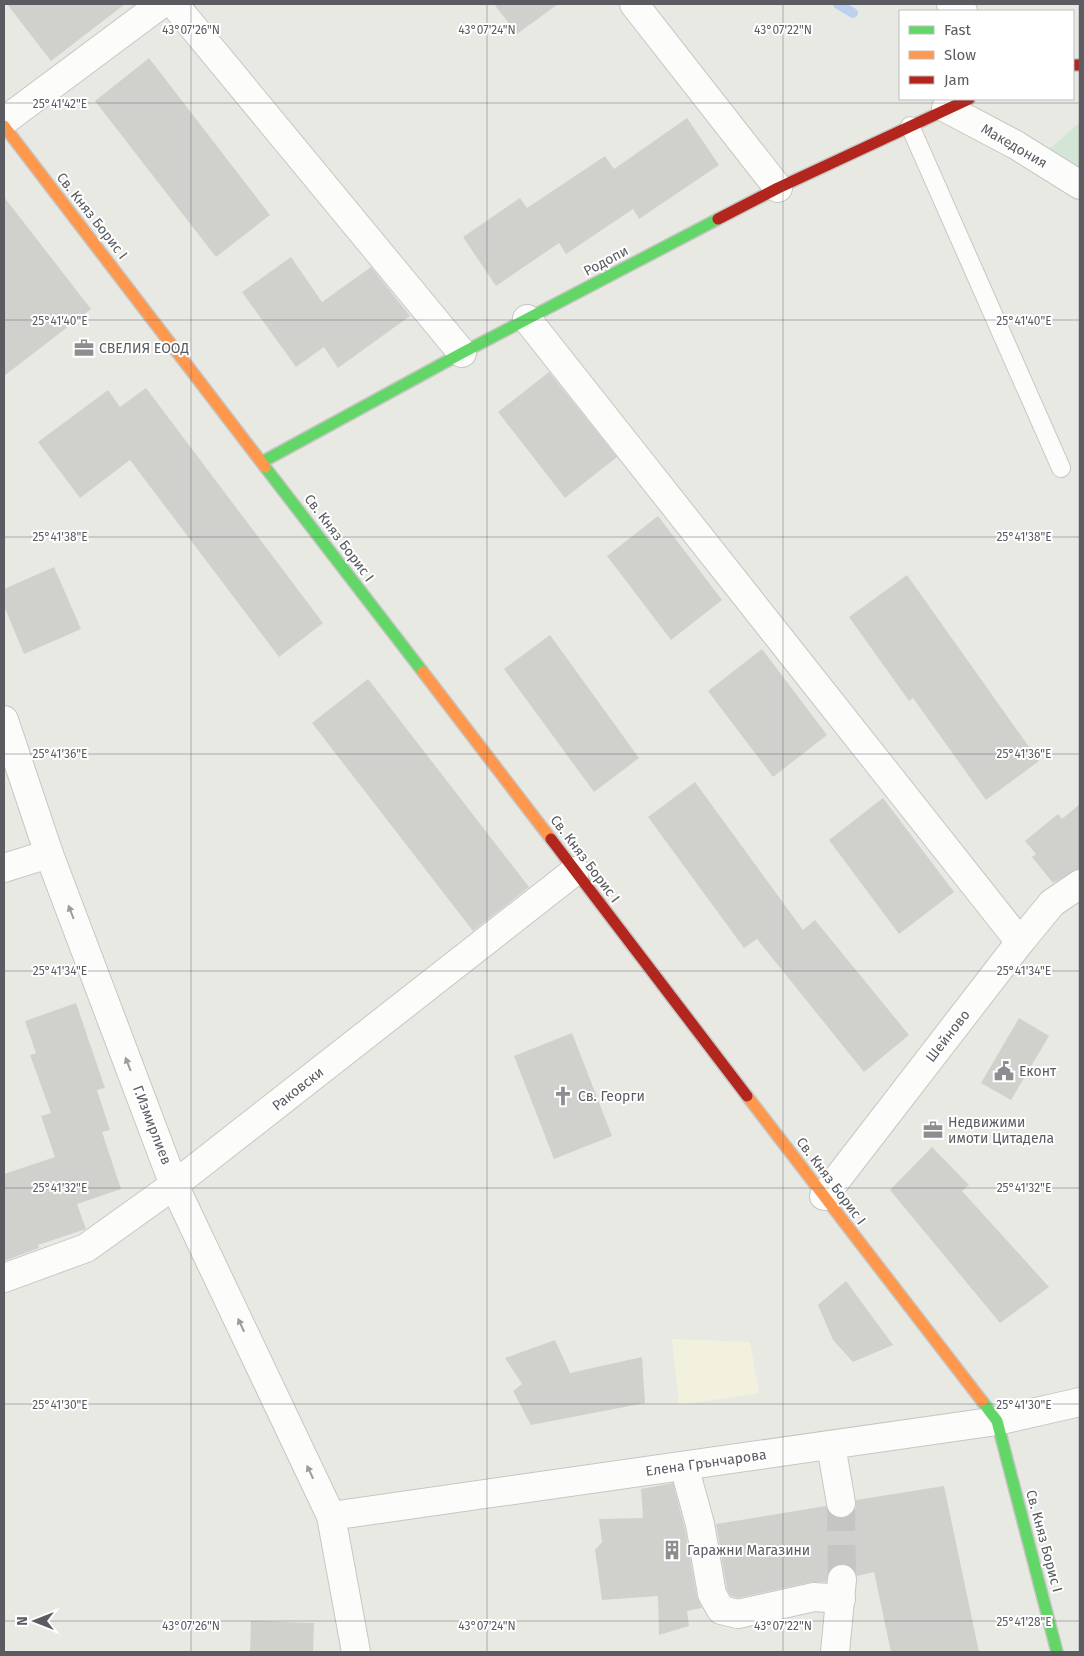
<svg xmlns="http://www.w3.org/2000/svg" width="1084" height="1656" viewBox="0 0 1084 1656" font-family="'Fira Sans',sans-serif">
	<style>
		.commercial { fill: #f2f1de }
		.green { fill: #d3e5d4 }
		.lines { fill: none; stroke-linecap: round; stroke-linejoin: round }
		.stream { stroke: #bcd0f0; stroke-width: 10 }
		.building { fill: #d0d0cd }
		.street-tunnel { stroke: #c5c6c3; stroke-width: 28; stroke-dasharray: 28 14; stroke-linecap: butt }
		.lane-casing { stroke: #c6c6c4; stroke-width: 20 }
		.street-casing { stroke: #c6c6c4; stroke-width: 30 }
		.fast-casing { stroke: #c5c6c4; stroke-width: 14 }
		.slow-casing { stroke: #c5c6c4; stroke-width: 14 }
		.jam-casing { stroke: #c5c6c4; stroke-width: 14 }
		.lane { stroke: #fcfcfb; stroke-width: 18 }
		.street { stroke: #fcfcfb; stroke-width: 28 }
		.fast { stroke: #63d668; stroke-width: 11 }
		.slow { stroke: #ff974d; stroke-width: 11 }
		.jam { stroke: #b3261e; stroke-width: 11 }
		.oneway { fill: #9b9c9f }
		.ticks { fill: none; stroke: #5a5c61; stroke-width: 1; stroke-opacity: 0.45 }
		.labels { text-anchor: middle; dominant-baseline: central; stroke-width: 4; stroke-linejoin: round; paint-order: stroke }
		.street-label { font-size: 14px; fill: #5a5c61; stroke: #fff }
		.poi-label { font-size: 14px; fill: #5a5c61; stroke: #fff; text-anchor: start }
		.ticks-label { font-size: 12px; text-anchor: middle; fill: #5a5c61; stroke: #fff; stroke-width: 4; stroke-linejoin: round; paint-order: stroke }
	</style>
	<rect width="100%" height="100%" fill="#e9e9e4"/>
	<path class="commercial" d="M 672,1339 L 750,1342 L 759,1393 L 679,1405 Z"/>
	<path class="green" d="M 1080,122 L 1080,173 L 1045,153 Z"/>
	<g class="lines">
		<path class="stream" d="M 838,4 L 853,13"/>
	</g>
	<g class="building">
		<path d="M 7,4 L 125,4 L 51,61 Z"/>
		<path d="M 494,4 L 558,4 L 517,34 Z"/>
		<path d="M 149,58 L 270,215 L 216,257 L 95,101 Z"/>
		<path d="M 687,118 L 719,165 L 639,219 L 633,209 L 566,254 L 559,243 L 496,286 L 463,237 L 520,198 L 527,208 L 605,156 L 614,169 Z"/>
		<path d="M 4,197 L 91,309 L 4,376 Z"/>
		<path d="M 291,257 L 322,302 L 371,267 L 410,316 L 338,368 L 324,347 L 296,367 L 242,292 Z"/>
		<path d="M 549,372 L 617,457 L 565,498 L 498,412 Z"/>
		<path d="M 146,388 L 323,623 L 279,657 L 130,460 L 80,498 L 38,442 L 108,390 L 120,407 Z"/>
		<path d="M 658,516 L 722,600 L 671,640 L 607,556 Z"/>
		<path d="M 54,567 L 81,629 L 24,654 L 4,606 L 4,589 Z"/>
		<path d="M 907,575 L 1039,761 L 986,800 L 913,698 L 909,701 L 849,617 Z"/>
		<path d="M 550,635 L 639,758 L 594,792 L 504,669 Z"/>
		<path d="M 762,649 L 827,735 L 773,777 L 708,691 Z"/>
		<path d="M 368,679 L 529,887 L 473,931 L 312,723 Z"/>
		<path d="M 695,782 L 803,930 L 815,920 L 909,1035 L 864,1072 L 757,939 L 744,948 L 648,817 Z"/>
		<path d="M 883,798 L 954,892 L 899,934 L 829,840 Z"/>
		<path d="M 1080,804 L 1080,868 L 1053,883 L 1032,857 L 1036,854 L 1025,841 L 1058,814 L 1062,819 Z"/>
		<path d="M 76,1003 L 105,1088 L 97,1090 L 110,1130 L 102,1132 L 121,1189 L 77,1204 L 86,1229 L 38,1245 L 39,1248 L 4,1261 L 4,1174 L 55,1157 L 41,1116 L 51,1113 L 30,1055 L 36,1053 L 25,1021 Z"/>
		<path d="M 1019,1018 L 1049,1036 L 1011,1100 L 981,1083 Z"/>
		<path d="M 572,1033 L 612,1136 L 554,1159 L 514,1056 Z"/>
		<path d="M 932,1147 L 969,1185 L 962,1191 L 1049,1287 L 1000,1323 L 890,1190 Z"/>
		<path d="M 846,1281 L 893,1345 L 853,1362 L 833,1340 L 818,1305 Z"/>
		<path d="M 555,1340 L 570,1373 L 642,1357 L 645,1403 L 531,1425 L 513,1391 L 522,1384 L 505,1358 Z"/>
		<path d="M 673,1483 L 685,1529 L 697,1597 L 702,1608 L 687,1611 L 689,1626 L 659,1635 L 658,1596 L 602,1600 L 595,1550 L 602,1542 L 599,1519 L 643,1518 L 641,1489 Z"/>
		<path d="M 944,1486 L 979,1652 L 891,1652 L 874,1572 L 857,1576 L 851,1567 L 844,1564 L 836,1565 L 830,1570 L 826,1582 L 811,1582 L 738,1598 L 731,1596 L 727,1589 L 716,1524 L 826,1506 L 829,1513 L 836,1518 L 843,1518 L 851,1515 L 856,1508 L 856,1500 Z"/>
		<path d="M 251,1621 L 314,1623 L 313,1652 L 250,1652 Z"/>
	</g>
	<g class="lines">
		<path class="street-tunnel" d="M 841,1503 L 842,1579"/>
		<defs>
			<path id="lane" d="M 910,126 L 1061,468"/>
			<g id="street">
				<path d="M 174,4 L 462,353"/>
				<path d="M 634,4 L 778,188"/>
				<path d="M 951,4 L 963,11"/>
				<path d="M 946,108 L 1016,145 L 1080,185"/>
				<path d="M 4,121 L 161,4"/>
				<path d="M 527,319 L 1020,942"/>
				<path d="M 4,720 L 49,854 L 174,1185 L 331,1516 L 356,1652"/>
				<path d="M 4,868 L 49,854"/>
				<path d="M 824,1196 L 1020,942 L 1052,903 L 1080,884"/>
				<path d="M 4,1278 L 86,1248 L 174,1185 L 575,871"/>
				<path d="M 831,1445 L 841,1503"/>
				<path d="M 684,1466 L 700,1524 L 712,1594 L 721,1610 L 738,1614 L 814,1597 L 841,1599"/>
				<path d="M 331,1516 L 997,1421 L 1080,1402"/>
				<path d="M 835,1652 L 842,1579"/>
			</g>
			<g id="fast">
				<path d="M 262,462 L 462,353 L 718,219"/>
				<path d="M 265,467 L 423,672"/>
				<path d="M 982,1401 L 997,1421 L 1057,1652"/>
			</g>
			<g id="slow">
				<path d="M 4,126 L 265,467"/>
				<path d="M 423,672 L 551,839"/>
				<path d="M 747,1096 L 982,1401"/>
			</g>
			<g id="jam">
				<path d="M 1073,65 L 1080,65"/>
				<path d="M 718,219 L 778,188 L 969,99"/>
				<path d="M 551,839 L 747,1096"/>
			</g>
		</defs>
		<use href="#lane" class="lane-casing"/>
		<use href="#street" class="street-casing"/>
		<use href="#fast" class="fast-casing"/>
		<use href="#slow" class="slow-casing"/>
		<use href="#jam" class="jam-casing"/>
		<use href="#lane" class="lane"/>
		<use href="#street" class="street"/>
		<use href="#fast" class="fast"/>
		<use href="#slow" class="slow"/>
		<use href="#jam" class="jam"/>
	</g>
	<defs><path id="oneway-solid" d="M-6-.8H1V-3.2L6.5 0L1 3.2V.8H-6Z" transform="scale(1.25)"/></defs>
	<g class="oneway">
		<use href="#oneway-solid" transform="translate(71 912) rotate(-111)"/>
		<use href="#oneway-solid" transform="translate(128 1064) rotate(-111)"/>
		<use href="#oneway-solid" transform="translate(241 1325) rotate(-115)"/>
		<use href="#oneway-solid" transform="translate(310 1472) rotate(-115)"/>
	</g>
	<path class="ticks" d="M 191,4 L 191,1652M 487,4 L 487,1652M 783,4 L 783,1652M 1079,4 L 1079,1652M 4,103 L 1080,103M 4,320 L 1080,320M 4,537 L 1080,537M 4,754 L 1080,754M 4,971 L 1080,971M 4,1188 L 1080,1188M 4,1404 L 1080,1404M 4,1621 L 1080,1621"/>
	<defs>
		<symbol id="office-bare" viewBox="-9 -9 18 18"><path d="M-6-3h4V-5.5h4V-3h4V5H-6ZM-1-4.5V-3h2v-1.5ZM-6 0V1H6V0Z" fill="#8c8d8f" stroke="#fff" stroke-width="2.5" paint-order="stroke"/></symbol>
		<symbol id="civic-bare" viewBox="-9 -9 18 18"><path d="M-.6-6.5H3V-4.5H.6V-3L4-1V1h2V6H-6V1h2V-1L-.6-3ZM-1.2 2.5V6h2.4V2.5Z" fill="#8c8d8f" stroke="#fff" stroke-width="2.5" paint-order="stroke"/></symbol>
		<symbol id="church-bare" viewBox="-9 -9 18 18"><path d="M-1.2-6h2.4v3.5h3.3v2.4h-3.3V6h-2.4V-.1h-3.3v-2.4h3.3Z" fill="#8c8d8f" stroke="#fff" stroke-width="2.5" paint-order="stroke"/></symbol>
		<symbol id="building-bare" viewBox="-9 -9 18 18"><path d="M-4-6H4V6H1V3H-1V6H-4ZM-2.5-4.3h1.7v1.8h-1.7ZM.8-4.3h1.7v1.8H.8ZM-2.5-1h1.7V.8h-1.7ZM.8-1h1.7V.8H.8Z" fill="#8c8d8f" stroke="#fff" stroke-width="2.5" paint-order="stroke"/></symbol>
	</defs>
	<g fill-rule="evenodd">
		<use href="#office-bare" x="70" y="334" width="28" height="28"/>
		<use href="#civic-bare" x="990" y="1057" width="28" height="28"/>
		<use href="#church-bare" x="549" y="1082" width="28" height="28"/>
		<use href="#office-bare" x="919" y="1116" width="28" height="28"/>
		<use href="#building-bare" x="658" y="1536" width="28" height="28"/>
	</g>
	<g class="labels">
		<g class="street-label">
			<text transform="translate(1014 146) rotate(30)">Македония</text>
			<text transform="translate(92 216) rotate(52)">Св. Княз Борис I</text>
			<text transform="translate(606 261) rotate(-28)">Родопи</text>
			<text transform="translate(339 538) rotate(53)">Св. Княз Борис I</text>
			<text transform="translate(585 859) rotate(53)">Св. Княз Борис I</text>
			<text transform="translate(948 1036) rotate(-52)">Шейново</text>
			<text transform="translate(298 1089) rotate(-38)">Раковски</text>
			<text transform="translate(152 1125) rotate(69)">Г.Измирлиев</text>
			<text transform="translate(831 1181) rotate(53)">Св. Княз Борис I</text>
			<text transform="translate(706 1463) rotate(-8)">Елена Грънчарова</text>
			<text transform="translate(1044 1541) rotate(75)">Св. Княз Борис I</text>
		</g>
		<g class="poi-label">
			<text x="99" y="348">СВЕЛИЯ ЕООД</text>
			<text x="1019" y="1071">Еконт</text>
			<text x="578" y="1096">Св. Георги</text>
			<text x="948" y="1122">Недвижими<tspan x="948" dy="16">имоти Цитадела</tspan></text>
			<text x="687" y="1550">Гаражни Магазини</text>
		</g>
	</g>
	<g class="ticks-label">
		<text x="191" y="34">43°07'26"N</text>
		<text x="487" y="34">43°07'24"N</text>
		<text x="783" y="34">43°07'22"N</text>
		<text x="60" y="108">25°41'42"E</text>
		<text x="1024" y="325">25°41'40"E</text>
		<text x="60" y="325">25°41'40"E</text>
		<text x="1024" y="541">25°41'38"E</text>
		<text x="60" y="541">25°41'38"E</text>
		<text x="1024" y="758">25°41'36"E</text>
		<text x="60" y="758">25°41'36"E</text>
		<text x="1024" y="975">25°41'34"E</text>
		<text x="60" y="975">25°41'34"E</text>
		<text x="1024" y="1192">25°41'32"E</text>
		<text x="60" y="1192">25°41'32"E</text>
		<text x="60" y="1409">25°41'30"E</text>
		<text x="1024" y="1409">25°41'30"E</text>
		<text x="1024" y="1626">25°41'28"E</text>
		<text x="191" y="1630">43°07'26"N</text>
		<text x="487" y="1630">43°07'24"N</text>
		<text x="783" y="1630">43°07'22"N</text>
	</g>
	<rect width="1084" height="1656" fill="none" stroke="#5a5c61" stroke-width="10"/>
	<rect x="899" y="10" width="175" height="90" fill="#ffffff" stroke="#bdbec0"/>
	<rect x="909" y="26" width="25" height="8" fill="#63d668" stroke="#bdbec0"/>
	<text x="944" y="35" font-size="15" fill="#5a5c61">Fast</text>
	<rect x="909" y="51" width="25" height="8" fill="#ff974d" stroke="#bdbec0"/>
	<text x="944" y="60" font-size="15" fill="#5a5c61">Slow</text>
	<rect x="909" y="76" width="25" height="8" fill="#b3261e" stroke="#bdbec0"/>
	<text x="944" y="85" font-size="15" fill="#5a5c61">Jam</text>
	<g transform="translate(35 1621) rotate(270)" stroke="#ffffff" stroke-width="4" paint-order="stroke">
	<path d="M0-4L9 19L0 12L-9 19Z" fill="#5a5c61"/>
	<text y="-8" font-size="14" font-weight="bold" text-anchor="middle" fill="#5a5c61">N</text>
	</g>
</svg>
